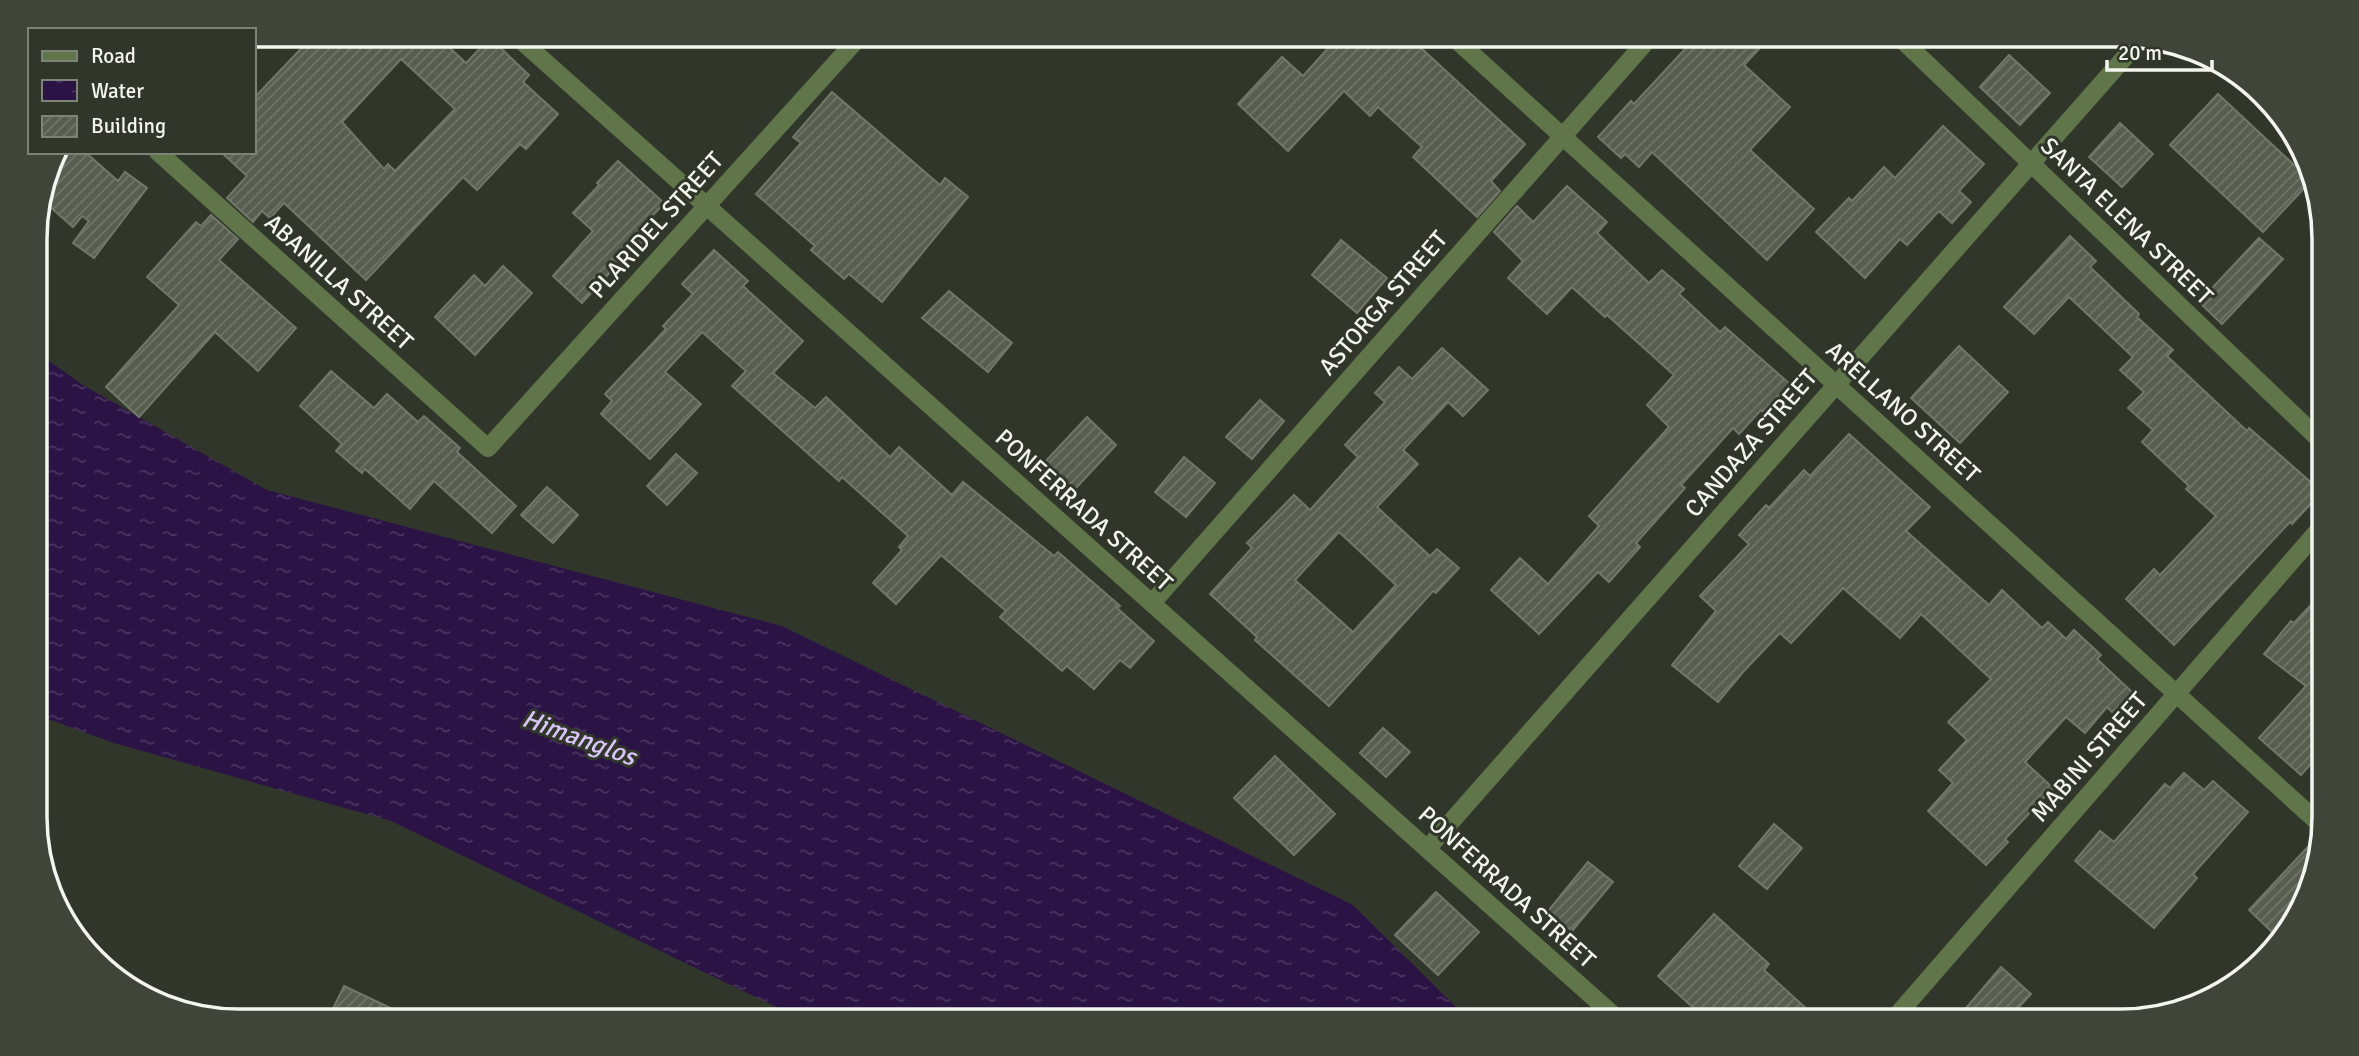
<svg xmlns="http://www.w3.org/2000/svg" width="2359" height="1056" viewBox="0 0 2359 1056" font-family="Signika,sans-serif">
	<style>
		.water { fill: url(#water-ripples) }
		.building { fill: url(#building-hatch); stroke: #71786a; stroke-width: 2; fill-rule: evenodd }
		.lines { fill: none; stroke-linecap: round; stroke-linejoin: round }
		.minor { stroke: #60754a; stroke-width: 18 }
		.labels { text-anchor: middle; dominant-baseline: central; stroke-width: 6; stroke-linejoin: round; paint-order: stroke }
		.street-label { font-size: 24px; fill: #f2f6ee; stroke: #303629 }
		.water-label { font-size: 26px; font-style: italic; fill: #d9c5f8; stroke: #303629 }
		.rim { fill: none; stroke: #f2f6ee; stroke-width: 3.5 }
	</style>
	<defs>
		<pattern id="water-ripples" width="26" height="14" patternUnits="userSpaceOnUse" patternTransform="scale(1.75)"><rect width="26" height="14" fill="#2b1345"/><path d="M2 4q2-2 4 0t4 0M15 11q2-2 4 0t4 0" fill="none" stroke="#4a3660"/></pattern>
		<pattern id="building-hatch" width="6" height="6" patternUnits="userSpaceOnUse" patternTransform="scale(1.75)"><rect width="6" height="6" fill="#575e50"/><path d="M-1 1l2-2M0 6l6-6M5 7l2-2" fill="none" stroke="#70766a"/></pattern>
	</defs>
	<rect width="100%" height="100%" fill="#303629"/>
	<path class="water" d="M 36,352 L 83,385 L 267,490 L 782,626 L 1353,905 L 1470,1021 L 797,1021 L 787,1012 L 391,821 L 114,743 L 37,715 Z"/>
	<g class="building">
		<path d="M 314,35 L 436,35 L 466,63 L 490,38 L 529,75 L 523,82 L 558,114 L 526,149 L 520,144 L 477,190 L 463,177 L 366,280 L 284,203 L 270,218 L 262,211 L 253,222 L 227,198 L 247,176 L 221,152 L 254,152 L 254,98 ZM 401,59 L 455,109 L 395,171 L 388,164 L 384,169 L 342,122 Z"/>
		<path d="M 1340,35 L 1407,35 L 1525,144 L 1491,181 L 1500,191 L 1477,217 L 1413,157 L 1422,147 L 1378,107 L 1370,116 L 1344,91 L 1288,151 L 1238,104 L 1282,57 L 1303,76 Z"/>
		<path d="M 1698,35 L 1772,35 L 1744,65 L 1790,107 L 1750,150 L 1814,209 L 1767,260 L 1652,152 L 1639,167 L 1625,154 L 1621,158 L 1598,137 L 1631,101 L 1634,104 Z"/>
		<path d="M 2009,55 L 2050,93 L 2020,125 L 1980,87 Z"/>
		<path d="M 832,92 L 940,185 L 945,178 L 968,197 L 882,302 L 849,274 L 844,279 L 811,250 L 815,246 L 756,194 L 801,143 L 793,137 Z"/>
		<path d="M 2218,94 L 2308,178 L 2310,182 L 2263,232 L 2170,145 Z"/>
		<path d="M 2120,123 L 2153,154 L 2122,187 L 2089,157 Z"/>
		<path d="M 1943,126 L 1984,164 L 1959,191 L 1971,202 L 1952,223 L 1939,211 L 1907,245 L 1900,239 L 1865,278 L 1816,232 L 1849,198 L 1852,201 L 1884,167 L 1895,178 Z"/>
		<path d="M 55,152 L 85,152 L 118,181 L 125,172 L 147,188 L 94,258 L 73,243 L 89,221 L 82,216 L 73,227 L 42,200 Z"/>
		<path d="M 618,161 L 664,203 L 639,231 L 647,238 L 626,261 L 623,258 L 582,303 L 553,276 L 593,231 L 573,213 L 599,185 L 597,183 Z"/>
		<path d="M 1567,186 L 1607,222 L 1597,233 L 1649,283 L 1662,270 L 1684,289 L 1679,294 L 1720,332 L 1725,327 L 1790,384 L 1764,413 L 1761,410 L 1739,434 L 1733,428 L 1681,485 L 1685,488 L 1636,543 L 1640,547 L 1609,582 L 1598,572 L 1539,634 L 1491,590 L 1520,558 L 1548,584 L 1599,526 L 1589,516 L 1669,427 L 1647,405 L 1674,375 L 1607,315 L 1605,317 L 1572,287 L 1547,314 L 1508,278 L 1523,261 L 1494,232 L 1517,206 L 1533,222 Z"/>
		<path d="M 211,215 L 238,239 L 219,260 L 296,328 L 258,371 L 215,332 L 139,417 L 106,387 L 179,305 L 147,277 L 196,222 L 201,226 Z"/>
		<path d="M 2070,236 L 2096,261 L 2090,267 L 2139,314 L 2137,317 L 2173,350 L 2167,356 L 2247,431 L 2249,428 L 2322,492 L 2292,524 L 2290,522 L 2174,645 L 2126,599 L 2154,569 L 2160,575 L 2216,516 L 2186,489 L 2189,486 L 2142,442 L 2153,430 L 2128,408 L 2144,392 L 2120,370 L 2133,357 L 2069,297 L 2034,334 L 2004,307 Z"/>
		<path d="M 2259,238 L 2283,259 L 2222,324 L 2199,302 Z"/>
		<path d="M 1341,240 L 1387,278 L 1357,313 L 1312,275 Z"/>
		<path d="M 714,250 L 748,281 L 743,286 L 803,341 L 773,373 L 815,408 L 826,397 L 890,457 L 899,447 L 952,495 L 963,482 L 1054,556 L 1058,552 L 1120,606 L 1117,608 L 1154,641 L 1130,668 L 1120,660 L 1094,689 L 1067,666 L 1062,671 L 1000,617 L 1006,611 L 941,555 L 896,604 L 873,583 L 902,550 L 899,547 L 908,536 L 842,477 L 839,481 L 732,386 L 746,371 L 702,332 L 665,372 L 701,404 L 650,459 L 601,414 L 612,401 L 605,394 L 666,329 L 663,326 L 693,294 L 682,284 Z"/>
		<path d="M 503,266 L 532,293 L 475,355 L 435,317 L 474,275 L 485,286 Z"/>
		<path d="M 949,291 L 1012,343 L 988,372 L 922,318 Z"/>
		<path d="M 1959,346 L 2008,392 L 1960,443 L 1911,398 Z"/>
		<path d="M 1442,348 L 1488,390 L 1463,416 L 1448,402 L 1403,450 L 1418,464 L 1377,507 L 1430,556 L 1437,549 L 1459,568 L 1436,593 L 1433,591 L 1329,706 L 1255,640 L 1257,637 L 1210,594 L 1252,548 L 1247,543 L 1294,495 L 1310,510 L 1358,457 L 1345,445 L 1385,402 L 1375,393 L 1399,367 L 1412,379 ZM 1339,532 L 1396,585 L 1353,632 L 1295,580 Z"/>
		<path d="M 331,371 L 374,408 L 387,394 L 418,422 L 424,416 L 460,448 L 457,452 L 516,506 L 492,533 L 434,481 L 410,509 L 365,469 L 362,473 L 336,451 L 342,444 L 300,406 Z"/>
		<path d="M 1260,400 L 1284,421 L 1252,459 L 1226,437 Z"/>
		<path d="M 1087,417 L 1116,445 L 1074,490 L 1044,463 Z"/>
		<path d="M 1849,434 L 1930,507 L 1906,531 L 1989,605 L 2002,590 L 2042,628 L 2048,622 L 2066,639 L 2074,630 L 2101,655 L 2097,659 L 2132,692 L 2113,713 L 2107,707 L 2085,733 L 2066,717 L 2025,762 L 2053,788 L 2005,839 L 2008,842 L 1986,865 L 1928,811 L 1953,783 L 1939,770 L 1967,740 L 1948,722 L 1991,679 L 1921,614 L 1900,638 L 1843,588 L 1791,643 L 1780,633 L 1743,672 L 1718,702 L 1672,665 L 1716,611 L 1700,596 L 1749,544 L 1739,535 L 1766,505 L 1769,508 L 1804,470 L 1810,476 Z"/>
		<path d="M 676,454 L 697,473 L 667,505 L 647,486 Z"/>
		<path d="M 1184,457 L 1215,483 L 1186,517 L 1155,492 Z"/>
		<path d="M 547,487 L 578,515 L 553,543 L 521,515 Z"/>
		<path d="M 2323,592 L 2324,749 L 2301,775 L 2259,738 L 2306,686 L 2264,654 L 2291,621 L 2294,623 Z"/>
		<path d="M 1383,728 L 1410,752 L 1386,777 L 1360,753 Z"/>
		<path d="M 1275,756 L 1335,814 L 1294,855 L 1234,798 Z"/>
		<path d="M 2184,773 L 2204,790 L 2213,781 L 2248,812 L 2193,874 L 2197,878 L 2154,928 L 2075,861 L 2100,831 L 2114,842 L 2165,784 L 2170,788 Z"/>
		<path d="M 1774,824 L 1802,848 L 1767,889 L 1739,866 Z"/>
		<path d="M 2318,836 L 2320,837 L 2308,895 L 2275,935 L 2249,910 Z"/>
		<path d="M 1588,862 L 1613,882 L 1572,931 L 1548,911 Z"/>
		<path d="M 1436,892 L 1479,932 L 1438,975 L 1395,935 Z"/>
		<path d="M 1714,914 L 1769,964 L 1764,970 L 1820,1021 L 1708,1021 L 1658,976 Z"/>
		<path d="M 2001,967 L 2031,994 L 2006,1021 L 1955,1021 Z"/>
		<path d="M 344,986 L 418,1021 L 327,1021 Z"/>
	</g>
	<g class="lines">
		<g class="minor">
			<path d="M 515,35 L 1620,1021"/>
			<path d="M 1451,35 L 2322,826"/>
			<path d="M 1897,35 L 2323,443"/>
			<path d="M 158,152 L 488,448 L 861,35"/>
			<path d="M 1152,603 L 1652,35"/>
			<path d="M 1427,849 L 2141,39"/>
			<path d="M 1892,1021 L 2323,525"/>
		</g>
	</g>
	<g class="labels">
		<g class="street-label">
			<text transform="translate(2127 221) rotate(44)">SANTA ELENA STREET</text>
			<text transform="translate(656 225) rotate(-48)">PLARIDEL STREET</text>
			<text transform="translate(339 282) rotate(42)">ABANILLA STREET</text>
			<text transform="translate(1383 303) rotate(-49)">ASTORGA STREET</text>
			<text transform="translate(1903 412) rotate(42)">ARELLANO STREET</text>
			<text transform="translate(1751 443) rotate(-49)">CANDAZA STREET</text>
			<text transform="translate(1084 510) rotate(42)">PONFERRADA STREET</text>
			<text transform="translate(2089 757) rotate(-49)">MABINI STREET</text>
			<text transform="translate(1507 887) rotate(42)">PONFERRADA STREET</text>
		</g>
		<g class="water-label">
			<text transform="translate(579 738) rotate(20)">Himanglos</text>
		</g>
	</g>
	<path d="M0 0H2359V1056H0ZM239 47H2120A192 192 0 0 1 2312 239V817A192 192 0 0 1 2120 1009H239A192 192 0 0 1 47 817V239A192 192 0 0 1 239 47Z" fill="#404539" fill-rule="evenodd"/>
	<path class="rim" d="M239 47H2120A192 192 0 0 1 2312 239V817A192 192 0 0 1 2120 1009H239A192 192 0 0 1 47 817V239A192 192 0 0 1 239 47Z"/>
	<rect x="28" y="28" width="228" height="126" fill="#303629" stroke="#7e8378" stroke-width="2"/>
	<rect x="42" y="51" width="35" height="10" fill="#60754a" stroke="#7e8378" stroke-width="2"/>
	<text x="91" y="63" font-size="21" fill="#f2f6ee">Road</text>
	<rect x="42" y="80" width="35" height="21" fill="url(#water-ripples)" stroke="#7e8378" stroke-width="2"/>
	<text x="91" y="98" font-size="21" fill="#f2f6ee">Water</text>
	<rect x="42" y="116" width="35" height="21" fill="url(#building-hatch)" stroke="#7e8378" stroke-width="2"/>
	<text x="91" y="133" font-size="21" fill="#f2f6ee">Building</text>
	<path d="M2107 60v10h105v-10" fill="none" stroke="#f2f6ee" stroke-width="3.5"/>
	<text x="2118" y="60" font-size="21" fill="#f2f6ee" stroke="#303629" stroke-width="5" paint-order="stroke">20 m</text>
</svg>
